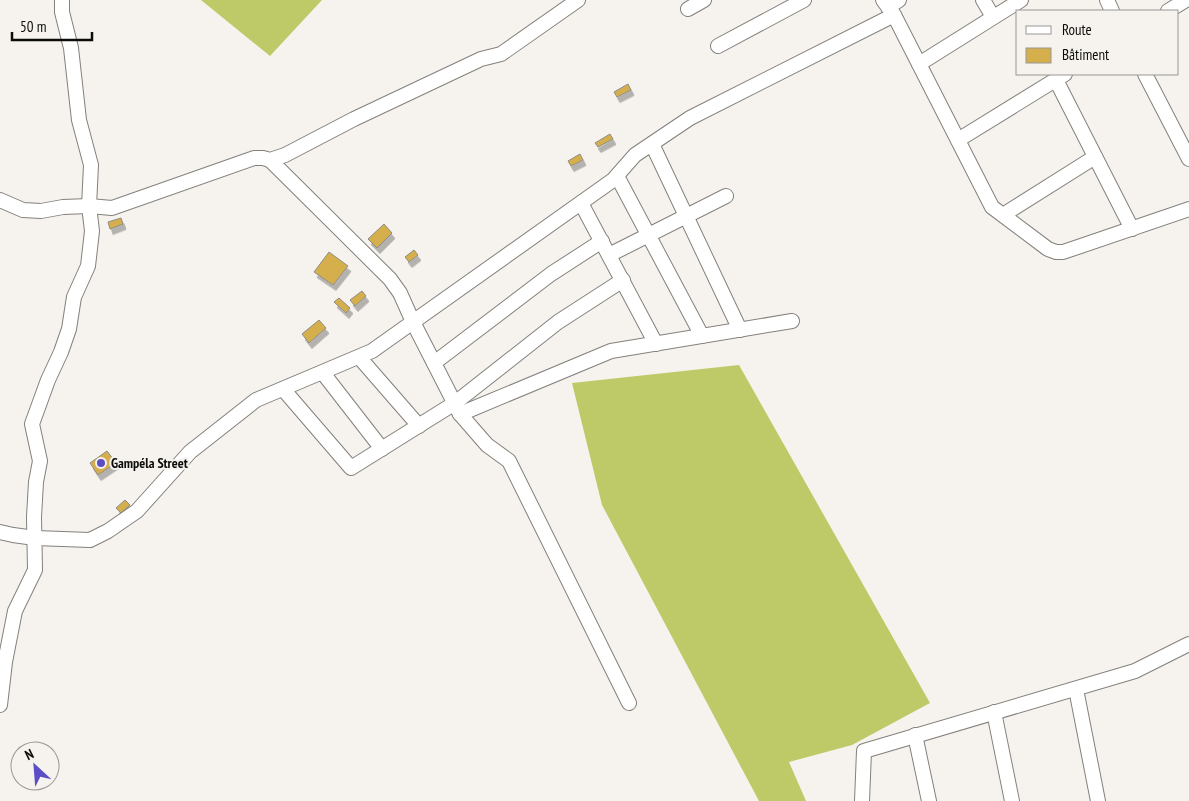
<svg xmlns="http://www.w3.org/2000/svg" width="1189" height="801" viewBox="0 0 1189 801" font-family="'PT Sans Narrow',sans-serif">
	<style>
		.forest { fill: #bdca67 }
		.building { fill: #d6af4d; stroke: #8d8b86; filter: url(#shadow) }
		.lines { fill: none; stroke-linecap: round; stroke-linejoin: round }
		.minor-casing { stroke: #83817c; stroke-width: 16 }
		.minor { stroke: #fff; stroke-width: 14 }
		.poi-dot { fill: #5b4dc5; stroke: #f6f3ee; stroke-width: 2 }
		.labels { text-anchor: middle; dominant-baseline: central; stroke-width: 4; stroke-linejoin: round; paint-order: stroke }
		.poi-label { font-size: 14px; font-weight: bold; fill: #0c0c0a; stroke: #f6f3ee; text-anchor: start }
	</style>
	<defs>
		<filter id="shadow"><feDropShadow dx="3" dy="5.5" stdDeviation="0" flood-color="#0004"/></filter>
	</defs>
	<rect width="100%" height="100%" fill="#f6f3ee"/>
	<g class="forest">
		<path d="M 201,0 L 322,0 L 270,56 Z"/>
		<path d="M 739,365 L 930,703 L 852,745 L 789,762 L 806,801 L 759,801 L 602,505 L 572,383 Z"/>
	</g>
	<g class="building">
		<path d="M 628,84 L 631,90 L 617,97 L 614,92 Z"/>
		<path d="M 610,134 L 613,139 L 598,147 L 595,143 Z"/>
		<path d="M 580,154 L 583,160 L 571,166 L 568,161 Z"/>
		<path d="M 121,218 L 123,224 L 110,229 L 108,222 Z"/>
		<path d="M 384,224 L 392,233 L 377,248 L 368,239 Z"/>
		<path d="M 414,250 L 418,255 L 409,262 L 405,257 Z"/>
		<path d="M 329,252 L 348,266 L 333,285 L 314,272 Z"/>
		<path d="M 362,291 L 366,296 L 355,306 L 350,300 Z"/>
		<path d="M 339,298 L 350,308 L 346,313 L 334,302 Z"/>
		<path d="M 319,320 L 326,328 L 309,343 L 302,334 Z"/>
		<path d="M 107,451 L 116,463 L 98,475 L 90,463 Z"/>
		<path d="M 125,500 L 130,505 L 121,513 L 116,508 Z"/>
	</g>
	<g class="lines">
		<defs>
			<g id="minor">
				<path d="M 883,0 L 894,15 L 992,207 L 1048,249 L 1056,252 L 1063,252 L 1189,209"/>
				<path d="M 983,0 L 993,17"/>
				<path d="M 1107,0 L 1112,11"/>
				<path d="M 888,7 L 899,0"/>
				<path d="M 688,9 L 704,0"/>
				<path d="M 1168,11 L 1186,0"/>
				<path d="M 718,46 L 804,0"/>
				<path d="M 919,64 L 1021,0"/>
				<path d="M 1145,74 L 1189,159"/>
				<path d="M 1056,80 L 1132,229"/>
				<path d="M 958,140 L 1065,74"/>
				<path d="M 652,144 L 740,330"/>
				<path d="M 270,160 L 390,279 L 400,293 L 413,322 L 460,414 L 487,445 L 509,461 L 629,703"/>
				<path d="M 617,176 L 702,336"/>
				<path d="M 0,200 L 23,210 L 41,211 L 63,207 L 89,206 L 112,208 L 254,158 L 263,158 L 270,160 L 285,155 L 354,119 L 481,59 L 501,54 L 578,0"/>
				<path d="M 581,203 L 656,344"/>
				<path d="M 1003,215 L 1095,157"/>
				<path d="M 609,255 L 726,196"/>
				<path d="M 359,357 L 419,426"/>
				<path d="M 434,363 L 551,274 L 602,241"/>
				<path d="M 323,373 L 382,449"/>
				<path d="M 283,389 L 351,468 L 455,403 L 558,322 L 623,280"/>
				<path d="M 460,414 L 611,351 L 792,321"/>
				<path d="M 0,532 L 13,535 L 35,538 L 90,540 L 108,531 L 137,511 L 190,452 L 256,400 L 372,351 L 613,180 L 635,155 L 690,118 L 894,15"/>
				<path d="M 1076,689 L 1098,801"/>
				<path d="M 0,705 L 5,662 L 15,611 L 35,570 L 34,517 L 36,482 L 40,461 L 32,424 L 48,380 L 61,352 L 69,329 L 74,297 L 88,266 L 92,231 L 89,206 L 91,165 L 79,120 L 71,48 L 62,12 L 62,0"/>
				<path d="M 994,712 L 1012,801"/>
				<path d="M 915,735 L 929,801"/>
				<path d="M 862,801 L 864,751 L 1135,671 L 1189,644"/>
			</g>
		</defs>
		<use href="#minor" class="minor-casing"/>
		<use href="#minor" class="minor"/>
	</g>
	<circle class="poi-dot" cx="101" cy="463" r="5"/>
	<g class="labels">
		<g class="poi-label">
			<text x="111" y="463">Gampéla Street</text>
		</g>
	</g>
	<rect x="1016" y="10" width="162" height="65" fill="#f6f3ee" stroke="#989793"/>
	<rect x="1026" y="26" width="25" height="8" fill="#ffffff" stroke="#989793"/>
	<text x="1062" y="35" font-size="15" fill="#0c0c0a">Route</text>
	<rect x="1026" y="48" width="25" height="15" fill="#d6af4d" stroke="#989793"/>
	<text x="1062" y="60" font-size="15" fill="#0c0c0a">Bâtiment</text>
	<g transform="translate(35 766) rotate(334)"><circle r="24" fill="#f6f3ee" stroke="#989793"/>
	<path d="M0-4L9 19L0 12L-9 19Z" fill="#5b4dc5"/>
	<text y="-8" font-size="14" font-weight="bold" text-anchor="middle" fill="#0c0c0a">N</text>
	</g>
	<path d="M12 32v8h80v-8" fill="none" stroke="#0c0c0a" stroke-width="2.5"/>
	<text x="20" y="32" font-size="15" fill="#0c0c0a" stroke="#f6f3ee" stroke-width="4" paint-order="stroke">50 m</text>
</svg>
